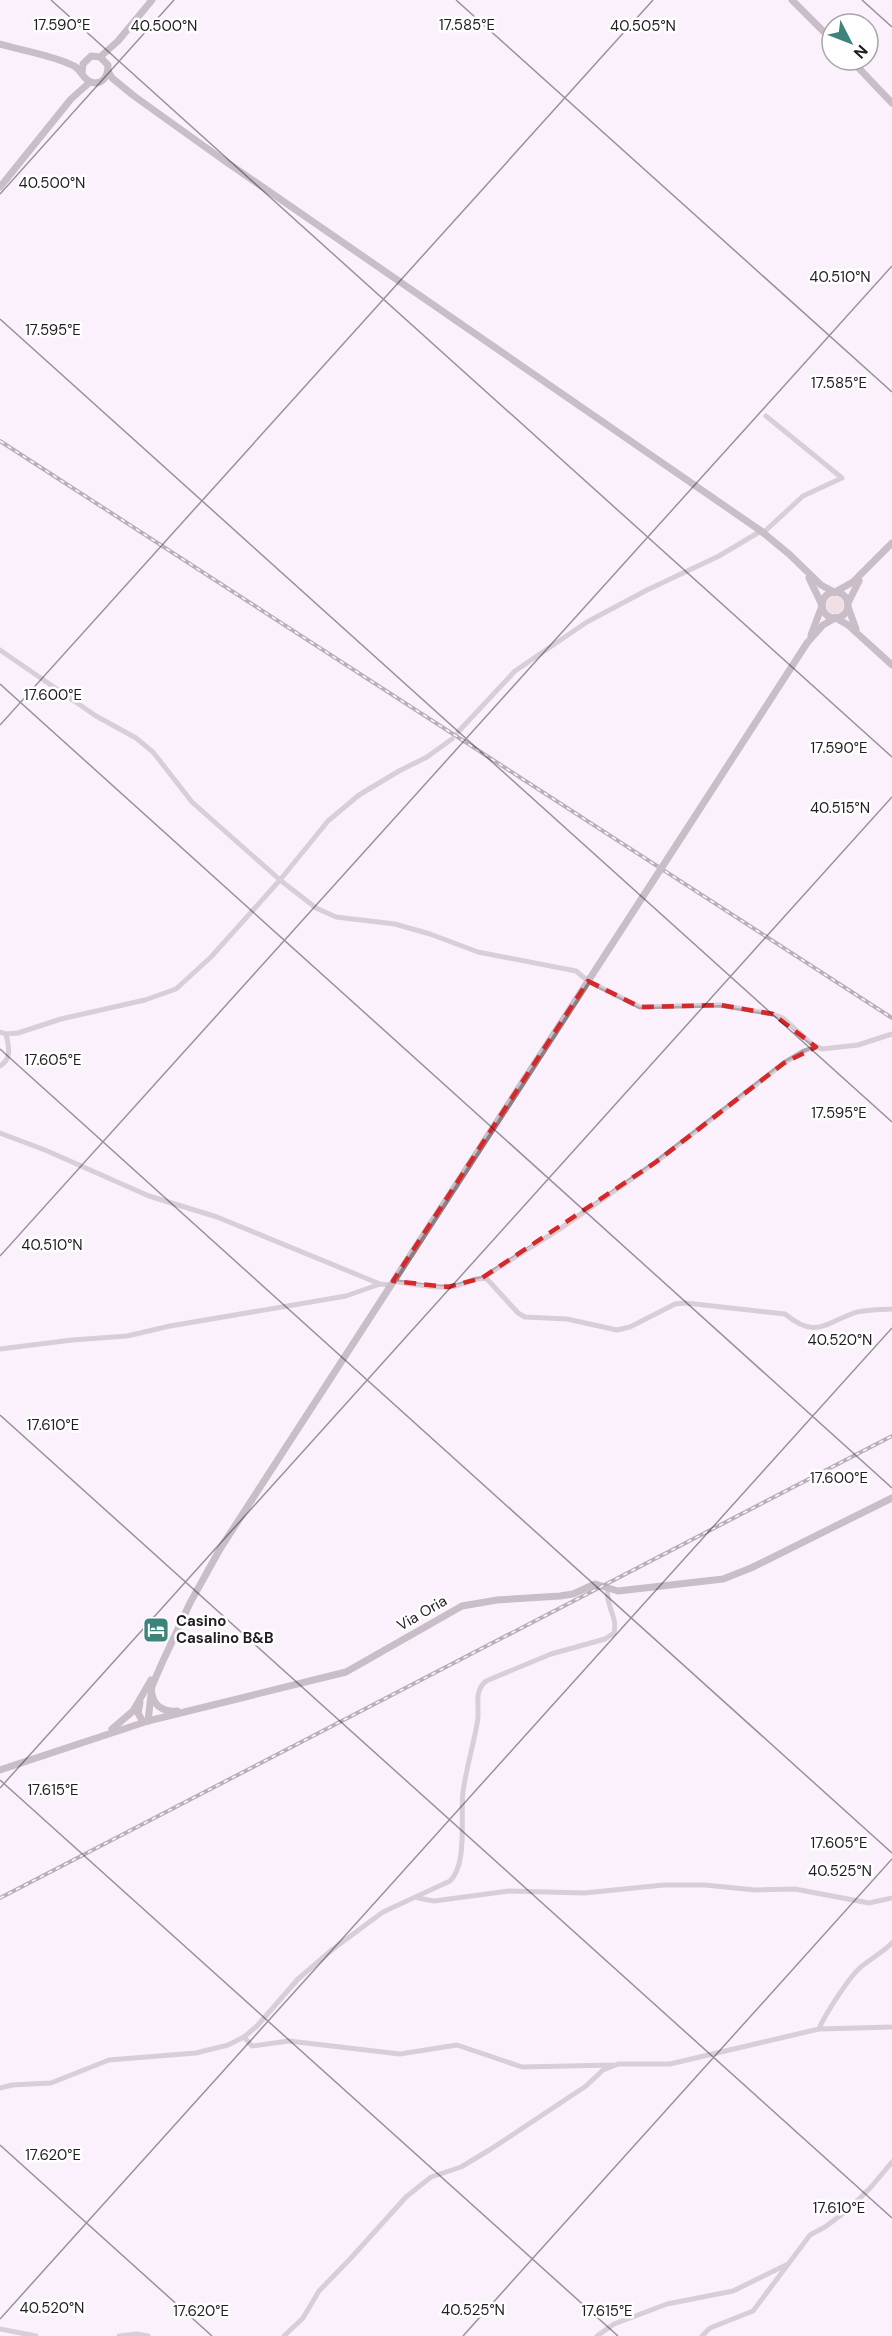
<svg xmlns="http://www.w3.org/2000/svg" width="892" height="2336" viewBox="0 0 892 2336" font-family="'DM Sans',sans-serif">
	<style>
		.green { fill: #e4c9cb }
		.lines { fill: none; stroke-linecap: round; stroke-linejoin: round }
		.street { stroke: #afa5aa; stroke-width: 5 }
		.secondary { stroke: #8d7e85; stroke-width: 7 }
		.rail-casing { stroke: #676069; stroke-width: 4 }
		.rail { stroke: #fff; stroke-width: 1.5; stroke-dasharray: 4.5; stroke-linecap: butt }
		.secondary-bridge { stroke: #8d7e85; stroke-width: 7 }
		.marked { fill: none; stroke: #d62828; stroke-width: 4.5; stroke-dasharray: 12 8; stroke-linejoin: round }
		.ticks { fill: none; stroke: #221d24; stroke-width: 1.5; stroke-opacity: 0.45 }
		.labels { text-anchor: middle; dominant-baseline: central; stroke-width: 5; stroke-linejoin: round; paint-order: stroke }
		.street-label { font-size: 15px; fill: #221d24; stroke: #fff }
		.poi-label { font-size: 15px; font-weight: bold; fill: #221d24; stroke: #fff; text-anchor: start }
		.ticks-label { font-size: 15px; text-anchor: middle; fill: #221d24; stroke: #fff; stroke-width: 5; stroke-linejoin: round; paint-order: stroke }
	</style>
	<rect width="100%" height="100%" fill="#fbf1fd"/>
	<circle class="green" cx="835" cy="605" r="9"/>
	<g class="lines">
		<g class="street">
			<path d="M 763,533 L 803,496 L 842,478 L 766,416"/>
			<path d="M 0,650 L 96,716 L 136,738 L 153,752 L 192,802 L 280,880 L 316,908 L 336,917 L 395,924 L 430,934 L 478,952 L 576,971 L 588,981 L 640,1007 L 720,1005 L 773,1014 L 783,1018 L 813,1045 L 822,1049 L 858,1045 L 892,1034"/>
			<path d="M 458,732 L 515,671 L 587,622 L 647,590 L 719,556 L 761,531"/>
			<path d="M 0,1032 L 6,1034 L 18,1033 L 61,1019 L 145,1000 L 176,989 L 211,957 L 280,880 L 328,821 L 359,795 L 399,771 L 427,757 L 452,739"/>
			<path d="M 0,1066 C 12,1059 9,1047 6,1034"/>
			<path d="M 0,1133 L 45,1150 L 149,1196 L 217,1217 L 380,1284 L 390,1285"/>
			<path d="M 482,1278 L 560,1229 L 656,1162 L 784,1063 L 804,1051 L 816,1047"/>
			<path d="M 393,1281 C 412,1284 432,1288 450,1287 C 463,1286 475,1276 487,1279 L 518,1313 L 525,1317 L 567,1319 L 617,1330 L 630,1327 L 675,1304 L 686,1303 L 785,1314 C 816,1339 823,1324 854,1313 C 866,1309 880,1310 892,1309"/>
			<path d="M 0,1349 L 72,1340 L 127,1336 L 170,1326 L 346,1296 L 380,1284"/>
			<path d="M 418,1898 L 434,1901 L 509,1891 L 584,1893 L 664,1885 L 705,1885 L 755,1890 L 795,1889 L 869,1903 L 892,1898"/>
			<path d="M 819,2029 C 824,2016 851,1974 862,1966 C 872,1958 883,1952 892,1943"/>
			<path d="M 244,2037 L 252,2046 L 289,2041 L 400,2054 L 457,2045 L 522,2067 L 612,2065"/>
			<path d="M 0,2088 L 12,2085 L 51,2083 L 109,2060 L 196,2053 L 228,2045 L 244,2037 L 257,2026 L 298,1979 L 333,1949 L 383,1912 L 450,1881 C 468,1864 460,1817 463,1792 C 466,1769 473,1747 477,1724 C 481,1708 472,1693 486,1681 L 551,1654 L 605,1639 L 614,1633 C 618,1616 605,1606 608,1589"/>
			<path d="M 0,2329 L 36,2336"/>
			<path d="M 119,2336 L 136,2334 L 148,2336"/>
			<path d="M 284,2336 L 303,2318 L 319,2291 L 351,2258 L 406,2197 L 431,2177 L 461,2167 L 491,2149 L 586,2086 L 603,2070 L 618,2064 L 670,2064 L 819,2029 L 892,2027"/>
			<path d="M 597,2336 L 614,2324 L 667,2304 L 733,2291 L 786,2265"/>
			<path d="M 702,2336 L 710,2328 L 753,2311 L 810,2235 L 825,2227 L 849,2209 L 871,2187 L 892,2162"/>
		</g>
		<g class="secondary">
			<path d="M 792,0 L 832,40"/>
			<path d="M 0,44 C 20,50 56,56 74,66 C 82,70 84,83 96,83 C 105,82 108,74 108,65 L 100,57 L 91,56 L 83,64 L 82,73"/>
			<path d="M 100,57 L 118,41 L 152,0"/>
			<path d="M 851,60 L 892,103"/>
			<path d="M 108,71 L 112,78 L 134,96 L 222,159 L 761,531 L 789,554 L 821,585 L 834,592"/>
			<path d="M 0,187 L 71,99 L 90,82"/>
			<path d="M 809,578 L 821,603"/>
			<circle cx="835" cy="605" r="13"/>
			<path d="M 835,592 L 853,582 L 892,543"/>
			<path d="M 848,603 L 859,581"/>
			<path d="M 848,607 L 856,629"/>
			<path d="M 836,618 L 848,625 L 892,665"/>
			<path d="M 811,635 L 822,606"/>
			<path d="M 668,858 L 807,643 L 823,625 L 835,618"/>
			<path d="M 152,1694 C 154,1707 165,1712 177,1711"/>
			<path d="M 140,1703 L 138,1713 L 143,1722"/>
			<path d="M 148,1721 L 152,1686 L 162,1663 L 190,1603 L 220,1549 L 653,881"/>
			<path d="M 112,1729 L 133,1711 L 151,1680"/>
			<path d="M 0,1770 L 148,1721 L 346,1672 L 462,1606 L 497,1600 L 560,1596 L 573,1594 L 595,1584 L 618,1591 L 723,1579 L 751,1568 L 892,1498"/>
		</g>
		<defs>
			<g id="rail">
				<path d="M 0,441 L 892,1018"/>
				<path d="M 0,1898 L 892,1436"/>
			</g>
		</defs>
		<use href="#rail" class="rail-casing"/>
		<use href="#rail" class="rail"/>
		<path class="secondary-bridge" d="M 653,881 L 668,858"/>
	</g>
	<path d="M0 0H892V2336H0ZM 588,981 L 640,1007 L 720,1005 L 773,1014 L 816,1047 L 784,1063 L 656,1162 L 482,1278 L 448,1287 L 393,1281 Z" fill="#fbf1fd" fill-opacity=".55" fill-rule="evenodd"/>
	<path class="marked" d="M 588,981 L 640,1007 L 720,1005 L 773,1014 L 816,1047 L 784,1063 L 656,1162 L 482,1278 L 448,1287 L 393,1281 Z"/>
	<path class="ticks" d="M 51,0 L 892,757M 456,0 L 892,392M 862,0 L 892,27M 0,194 L 174,0M 0,319 L 892,1122M 0,684 L 892,1488M 0,725 L 653,0M 0,1049 L 892,1853M 0,1256 L 892,266M 0,1415 L 892,2218M 0,1780 L 618,2336M 0,1788 L 892,797M 0,2145 L 212,2336M 0,2319 L 892,1328M 463,2336 L 892,1859"/>
	<defs>
		<symbol id="hotel-square" viewBox="-11 -11 22 22"><rect x="-9" y="-9" width="18" height="18" rx="4" fill="#3c837c" stroke="#fff"/><path d="M-6-4.5h1.5V1H6V5H4.5V3h-9V5H-6ZM-4 0a1.8 1.8 0 1 1 3.6 0ZM.5 0V-2.5h3Q6-2.5 6 0Z" fill="#fff"/></symbol>
	</defs>
	<g fill-rule="evenodd">
		<use href="#hotel-square" x="141" y="1615" width="30" height="30"/>
	</g>
	<g class="labels">
		<g class="street-label">
			<text transform="translate(422 1613) rotate(-30)">Via Oria</text>
		</g>
		<g class="poi-label">
			<text x="176" y="1621">Casino<tspan x="176" dy="17">Casalino B&amp;B</tspan></text>
		</g>
	</g>
	<g class="ticks-label">
		<text x="62" y="30">17.590°E</text>
		<text x="467" y="30">17.585°E</text>
		<text x="164" y="31">40.500°N</text>
		<text x="643" y="31">40.505°N</text>
		<text x="52" y="188">40.500°N</text>
		<text x="840" y="282">40.510°N</text>
		<text x="53" y="335">17.595°E</text>
		<text x="839" y="388">17.585°E</text>
		<text x="53" y="700">17.600°E</text>
		<text x="839" y="753">17.590°E</text>
		<text x="840" y="813">40.515°N</text>
		<text x="53" y="1065">17.605°E</text>
		<text x="839" y="1118">17.595°E</text>
		<text x="52" y="1250">40.510°N</text>
		<text x="840" y="1345">40.520°N</text>
		<text x="53" y="1430">17.610°E</text>
		<text x="839" y="1483">17.600°E</text>
		<text x="53" y="1795">17.615°E</text>
		<text x="839" y="1848">17.605°E</text>
		<text x="840" y="1876">40.525°N</text>
		<text x="53" y="2160">17.620°E</text>
		<text x="839" y="2213">17.610°E</text>
		<text x="52" y="2313">40.520°N</text>
		<text x="473" y="2315">40.525°N</text>
		<text x="201" y="2316">17.620°E</text>
		<text x="607" y="2316">17.615°E</text>
	</g>
	<g transform="translate(850 42) rotate(132)"><circle r="28" fill="#ffffff" stroke="#a7a5a7" stroke-width="1.5"/>
	<path d="M0-4.5L10 22L0 15L-10 22Z" fill="#3c837c"/>
	<text y="-9" font-size="16" font-weight="bold" text-anchor="middle" fill="#221d24">N</text>
	</g>
</svg>
